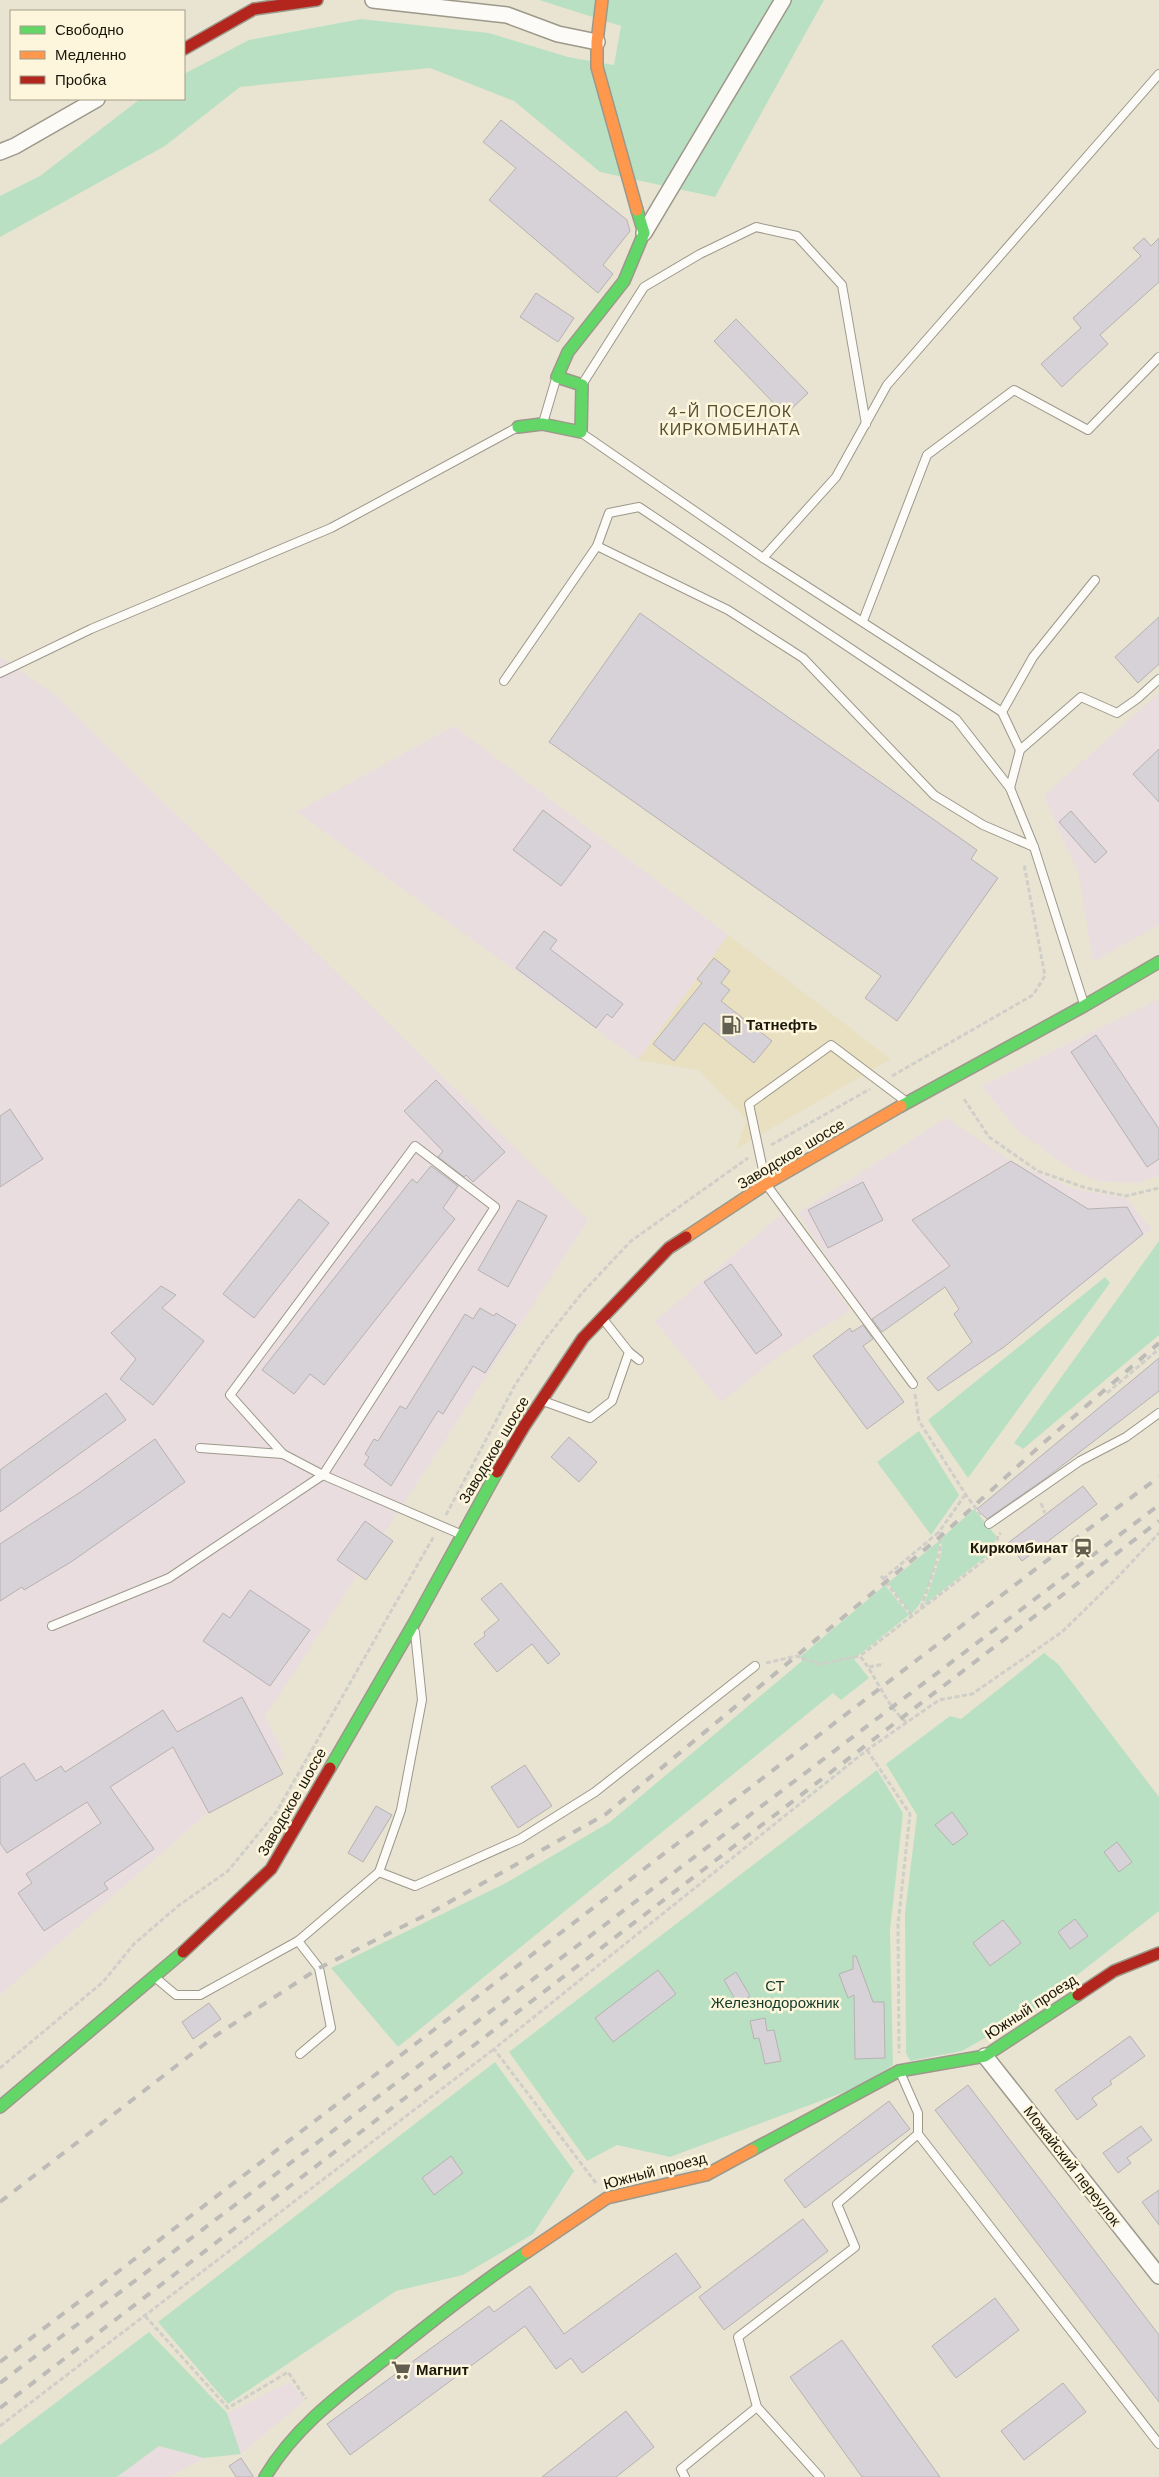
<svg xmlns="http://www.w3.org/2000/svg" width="1159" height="2477" viewBox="0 0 1159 2477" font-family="'Work Sans',sans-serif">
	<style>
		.built { fill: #e9e0c2 }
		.industrial { fill: #eadddf }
		.green { fill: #bae0c3 }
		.building { fill: #d7d1d8; stroke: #b6b2b0 }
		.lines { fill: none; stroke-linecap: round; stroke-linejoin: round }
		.lane-casing { stroke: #9c988a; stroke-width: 10 }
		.street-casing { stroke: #9c988a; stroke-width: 18 }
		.fast-casing { stroke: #9c988a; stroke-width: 14 }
		.slow-casing { stroke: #9c988a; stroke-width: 14 }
		.jam-casing { stroke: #9c988a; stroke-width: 14 }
		.path { stroke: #d0cec9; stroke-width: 3; stroke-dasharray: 5 2.5; stroke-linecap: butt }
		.lane { stroke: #fcfbf8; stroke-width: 8 }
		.street { stroke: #fcfbf8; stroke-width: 15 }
		.fast { stroke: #63d668; stroke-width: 11 }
		.slow { stroke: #ff974d; stroke-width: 11 }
		.jam { stroke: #b3261e; stroke-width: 11 }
		.rail { stroke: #bcbbb7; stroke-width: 4; stroke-dasharray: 9 9; stroke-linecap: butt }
		.labels { text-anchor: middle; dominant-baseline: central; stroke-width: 5; stroke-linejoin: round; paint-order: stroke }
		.poi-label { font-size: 15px; font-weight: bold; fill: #1a170b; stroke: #fef6dc; text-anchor: start }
		.street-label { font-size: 15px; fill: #1a170b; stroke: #fef6dc }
		.park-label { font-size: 15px; fill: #123a28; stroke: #fef6dc }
		.neighbourhood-label { font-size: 16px; letter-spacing: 1px; fill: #595034; stroke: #fef6dc }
	</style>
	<rect width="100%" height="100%" fill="#e9e4d2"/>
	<path class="built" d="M 728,935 L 891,1059 L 736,1149 L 747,1120 L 698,1070 L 638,1060 Z"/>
	<g class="industrial">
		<path d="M 0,657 L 55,695 L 588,1220 L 265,1717 L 285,1757 L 238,1786 L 0,1995 Z"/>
		<path d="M 1159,693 L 1159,925 L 1093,962 L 1079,875 L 1044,796 Z"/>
		<path d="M 454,726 L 728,935 L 638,1060 L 297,812 Z"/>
		<path d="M 1159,999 L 1159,1176 L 1137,1183 L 1097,1181 L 1071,1169 L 1019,1132 L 982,1086 Z"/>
		<path d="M 946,1118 L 1011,1161 L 1074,1189 L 1125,1198 L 1152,1229 L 1004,1347 L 950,1266 L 869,1320 L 798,1213 Z"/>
		<path d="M 783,1213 L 850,1311 L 780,1355 L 721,1402 L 655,1321 Z"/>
		<path d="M 290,2382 L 305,2400 L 241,2454 L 227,2413 Z"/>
		<path d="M 159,2446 L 204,2458 L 170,2477 L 117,2477 Z"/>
	</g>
	<g class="green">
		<path d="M 539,0 L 824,0 L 715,197 L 600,172 L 514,101 L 430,68 L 240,87 L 165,146 L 0,237 L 0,196 L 40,176 L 140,99 L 184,99 L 184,74 L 249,40 L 361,19 L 489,33 L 568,57 L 614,65 L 621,26 Z"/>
		<path d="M 1159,1241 L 1159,1335 L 1023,1449 L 1014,1443 Z"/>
		<path d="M 1105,1277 L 1110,1283 L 968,1478 L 928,1420 Z"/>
		<path d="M 919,1431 L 959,1495 L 931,1535 L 877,1462 Z"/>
		<path d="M 974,1509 L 996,1536 L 993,1551 L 924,1605 L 941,1555 L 942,1538 Z"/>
		<path d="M 940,1540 C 937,1560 927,1601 911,1614 L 888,1583 Z"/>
		<path d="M 885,1585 L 909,1615 L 854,1659 L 869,1678 L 841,1700 L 833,1693 L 398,2047 L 331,1968 L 504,1884 L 610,1822 L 802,1661 L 800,1657 Z"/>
		<path d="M 1044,1653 L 1058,1664 L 1159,1797 L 1159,1911 L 1026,2015 L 962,2051 L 910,2061 L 906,2053 L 905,1913 L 917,1815 L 886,1764 L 950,1716 L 961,1719 Z"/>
		<path d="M 877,1770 L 903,1813 L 890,1930 L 893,2065 L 858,2087 L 670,2157 L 617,2145 L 587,2161 L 509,2052 Z"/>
		<path d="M 495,2062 L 574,2171 L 533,2234 L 463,2275 L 396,2291 L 228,2404 L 158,2322 Z"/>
		<path d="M 149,2332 L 227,2413 L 241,2454 L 204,2458 L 159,2446 L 117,2477 L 0,2477 L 0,2445 Z"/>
	</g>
	<g class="building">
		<path d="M 501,120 L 627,220 L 630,231 L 603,265 L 613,274 L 598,293 L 489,200 L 516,168 L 483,142 Z"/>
		<path d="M 1144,238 L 1151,246 L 1159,238 L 1159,282 L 1100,335 L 1108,344 L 1062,387 L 1041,364 L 1081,328 L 1073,318 L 1141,256 L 1133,248 Z"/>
		<path d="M 536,293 L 574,318 L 558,342 L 520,317 Z"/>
		<path d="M 736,319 L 808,393 L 785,415 L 714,341 Z"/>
		<path d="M 640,613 L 977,850 L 971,859 L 998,878 L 897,1021 L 865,998 L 881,976 L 549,742 Z"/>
		<path d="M 1159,617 L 1159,664 L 1138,683 L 1115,657 Z"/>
		<path d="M 1159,749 L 1159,802 L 1133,774 Z"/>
		<path d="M 543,810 L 591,846 L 561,886 L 513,850 Z"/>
		<path d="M 1071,811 L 1107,852 L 1095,863 L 1059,822 Z"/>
		<path d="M 544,931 L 557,940 L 550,949 L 623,1004 L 612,1018 L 607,1014 L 596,1028 L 516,968 Z"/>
		<path d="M 714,958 L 730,971 L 721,983 L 730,990 L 721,1001 L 772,1041 L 754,1063 L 704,1023 L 674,1061 L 653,1044 L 702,983 L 697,979 Z"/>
		<path d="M 1096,1035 L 1159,1129 L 1159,1159 L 1147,1167 L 1071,1052 Z"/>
		<path d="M 436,1080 L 505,1152 L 473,1182 L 466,1175 L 464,1177 L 438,1157 L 443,1151 L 404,1111 Z"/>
		<path d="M 10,1109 L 43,1159 L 0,1187 L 0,1116 Z"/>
		<path d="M 1011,1161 L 1088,1209 L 1127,1207 L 1143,1234 L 1004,1347 L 938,1391 L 927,1378 L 972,1342 L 954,1314 L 959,1309 L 945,1287 L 882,1332 L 872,1319 L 950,1266 L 912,1220 Z"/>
		<path d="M 431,1166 L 458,1186 L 443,1208 L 455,1219 L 324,1385 L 310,1374 L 294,1394 L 262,1370 L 412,1179 L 417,1183 Z"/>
		<path d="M 863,1182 L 883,1220 L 828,1248 L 808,1210 Z"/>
		<path d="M 299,1199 L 329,1223 L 254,1318 L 223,1294 Z"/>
		<path d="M 518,1200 L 547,1216 L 508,1287 L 478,1270 Z"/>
		<path d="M 731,1264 L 782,1335 L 756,1354 L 704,1282 Z"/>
		<path d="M 161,1286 L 176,1295 L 162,1308 L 204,1341 L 153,1405 L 120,1379 L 136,1359 L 111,1333 Z"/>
		<path d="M 480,1308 L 494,1316 L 496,1313 L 516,1325 L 485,1373 L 473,1366 L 443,1414 L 438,1411 L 391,1486 L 364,1465 L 369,1457 L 365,1454 L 374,1439 L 378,1441 L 400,1406 L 406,1409 L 465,1314 L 473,1319 Z"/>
		<path d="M 863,1325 L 873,1339 L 863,1346 L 904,1402 L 867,1429 L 813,1356 L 850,1328 L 852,1332 Z"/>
		<path d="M 1159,1358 L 1159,1391 L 1046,1478 L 987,1519 L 977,1509 Z"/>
		<path d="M 106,1393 L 126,1420 L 0,1512 L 0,1470 Z"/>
		<path d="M 569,1437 L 597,1462 L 579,1482 L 551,1457 Z"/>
		<path d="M 155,1439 L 185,1482 L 71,1562 L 24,1590 L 22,1587 L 0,1601 L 0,1544 L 82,1491 Z"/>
		<path d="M 1083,1486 L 1097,1504 L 1022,1561 L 1008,1543 Z"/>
		<path d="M 365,1521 L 393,1541 L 366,1580 L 337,1560 Z"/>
		<path d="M 501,1583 L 560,1654 L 548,1664 L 532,1644 L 497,1672 L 474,1644 L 485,1636 L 484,1632 L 499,1620 L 481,1599 Z"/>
		<path d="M 250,1590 L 310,1630 L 270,1686 L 203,1641 L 223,1613 L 230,1618 Z"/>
		<path d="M 242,1697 L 283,1774 L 209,1813 L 173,1747 L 110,1787 L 154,1849 L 104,1883 L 108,1889 L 44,1931 L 18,1893 L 32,1883 L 26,1874 L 101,1823 L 87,1802 L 7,1853 L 0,1843 L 0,1778 L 24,1763 L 36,1781 L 61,1766 L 65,1772 L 163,1710 L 177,1732 Z"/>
		<path d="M 525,1765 L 552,1806 L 518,1828 L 491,1787 Z"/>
		<path d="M 376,1806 L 392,1815 L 363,1862 L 348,1853 Z"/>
		<path d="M 952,1812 L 968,1834 L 953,1845 L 935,1825 Z"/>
		<path d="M 1117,1842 L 1132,1862 L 1119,1872 L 1104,1852 Z"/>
		<path d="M 1075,1919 L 1088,1936 L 1070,1949 L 1058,1932 Z"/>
		<path d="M 1003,1920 L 1021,1943 L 990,1966 L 973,1943 Z"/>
		<path d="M 853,1956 L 856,1956 L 873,2002 L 884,2002 L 885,2058 L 855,2059 L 854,1995 L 848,1998 L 839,1974 L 853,1969 Z"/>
		<path d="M 658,1970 L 676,1994 L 613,2042 L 595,2018 Z"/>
		<path d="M 736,1972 L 750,1996 L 738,2004 L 724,1980 Z"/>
		<path d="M 209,2003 L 221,2019 L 193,2039 L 182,2022 Z"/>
		<path d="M 765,2018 L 767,2031 L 774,2030 L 781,2061 L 765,2064 L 759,2038 L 754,2039 L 750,2021 Z"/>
		<path d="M 1130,2036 L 1145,2056 L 1110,2081 L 1112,2084 L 1092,2098 L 1097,2105 L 1077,2120 L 1055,2090 Z"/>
		<path d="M 968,2085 L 1159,2335 L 1159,2402 L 935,2110 Z"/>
		<path d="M 889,2101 L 910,2129 L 805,2208 L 784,2180 Z"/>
		<path d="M 1141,2126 L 1152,2140 L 1127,2158 L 1131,2163 L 1118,2173 L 1103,2153 Z"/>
		<path d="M 451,2156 L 463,2173 L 434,2195 L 422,2178 Z"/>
		<path d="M 1159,2190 L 1159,2225 L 1142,2202 Z"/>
		<path d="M 803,2219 L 828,2251 L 724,2330 L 699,2297 Z"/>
		<path d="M 676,2253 L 701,2287 L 582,2373 L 571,2358 L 556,2369 L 525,2326 L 350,2455 L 327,2424 L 489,2306 L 494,2312 L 530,2286 L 564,2334 Z"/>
		<path d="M 995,2298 L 1019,2330 L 956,2378 L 932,2346 Z"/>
		<path d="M 842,2340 L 940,2477 L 862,2477 L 790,2377 Z"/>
		<path d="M 1063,2383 L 1086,2412 L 1024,2460 L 1001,2431 Z"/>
		<path d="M 626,2411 L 654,2447 L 616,2477 L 542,2477 Z"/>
		<path d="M 241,2458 L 253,2476 L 253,2477 L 236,2477 L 229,2466 Z"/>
	</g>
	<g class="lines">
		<defs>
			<g id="lane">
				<path d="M 583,383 L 644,287 L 700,254 L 756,227 L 797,236 L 842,285 L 866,424"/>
				<path d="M 543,423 L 556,379"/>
				<path d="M 583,434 L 763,558 L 836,477 L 887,385 L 1159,74"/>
				<path d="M 597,546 L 728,610 L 803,658 L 934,795 L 983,825 L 1034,847"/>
				<path d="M 763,558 L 1002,712"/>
				<path d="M 863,621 L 927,455 L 1014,390 L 1088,430 L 1159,357"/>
				<path d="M 0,673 L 91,629 L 331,528 L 516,428"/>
				<path d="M 504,681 L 597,546 L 609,513 L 639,507 L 956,719 L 1010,788 L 1034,847 L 1084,1004"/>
				<path d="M 1020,750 L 1002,712 L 1033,657 L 1095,580"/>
				<path d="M 1010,788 L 1020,750 L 1081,697 L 1117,713 L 1137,699 L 1159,679"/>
				<path d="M 904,1100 L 831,1045 L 749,1104 L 766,1184 L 913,1384"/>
				<path d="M 629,1352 L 639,1360"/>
				<path d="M 543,1401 L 590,1418 L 612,1401 L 629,1352 L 603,1319"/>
				<path d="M 200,1448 L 283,1454 L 323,1475 L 460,1534"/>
				<path d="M 989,1524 L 1080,1461 L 1126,1437 L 1159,1413"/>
				<path d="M 52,1626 L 169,1578 L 323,1475 L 495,1207 L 415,1146 L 230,1395 L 283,1454"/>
				<path d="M 379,1872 L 415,1886 L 520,1839 L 595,1792 L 755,1666"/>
				<path d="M 298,1941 L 319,1968 L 331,2028 L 300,2054"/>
				<path d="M 157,1979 L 176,1995 L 200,1995 L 298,1941 L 379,1872 L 401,1810 L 422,1700 L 415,1632"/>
				<path d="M 900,2072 L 918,2113 L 918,2134 L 1159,2444"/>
				<path d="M 757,2407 L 820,2477"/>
				<path d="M 685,2477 L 681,2469 L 757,2407 L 738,2337 L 855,2247 L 837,2204 L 918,2134"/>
			</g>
			<g id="street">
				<path d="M 373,0 L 507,15 L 558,34 L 597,42"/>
				<path d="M 0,152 L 15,146 L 97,99"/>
				<path d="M 644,233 L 783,0"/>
				<path d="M 985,2056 L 1159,2276"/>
			</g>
			<g id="fast">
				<path d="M 518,427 L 542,424 L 581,432 L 582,385 L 557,377 L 568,352 L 624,281 L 644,233 L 637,210"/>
				<path d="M 901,1106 L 1084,1006 L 1159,962"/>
				<path d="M 330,1768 L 414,1623 L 497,1472"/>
				<path d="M 0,2107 L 183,1952"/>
				<path d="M 752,2150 L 899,2071 L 985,2056 L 1078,1995"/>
				<path d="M 265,2477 C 296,2425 343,2392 390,2355 C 435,2319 479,2284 527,2252"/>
			</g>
			<g id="slow">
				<path d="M 602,0 L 597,42 L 597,67 L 637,210"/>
				<path d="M 686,1237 L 766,1184 L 901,1106"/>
				<path d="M 527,2252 L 607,2198 L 706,2175 L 752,2150"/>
			</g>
			<g id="jam">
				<path d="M 184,49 L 254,9 L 317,0"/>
				<path d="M 497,1472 L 525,1425 L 583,1338 L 669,1248 L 686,1237"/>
				<path d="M 183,1952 L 271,1869 L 330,1768"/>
				<path d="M 1078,1995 L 1114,1971 L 1159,1953"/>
			</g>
		</defs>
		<use href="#lane" class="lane-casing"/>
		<use href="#street" class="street-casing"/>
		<use href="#fast" class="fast-casing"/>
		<use href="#slow" class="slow-casing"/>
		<use href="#jam" class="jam-casing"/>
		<g class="path">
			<path d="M 892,1076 L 1033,995 L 1045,976 L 1024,864"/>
			<path d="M 964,1099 L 989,1137 L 1038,1171 L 1086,1188 L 1126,1196 L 1159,1188"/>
			<path d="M 771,1145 L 870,1089"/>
			<path d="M 1107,1393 L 1159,1349"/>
			<path d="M 915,1394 L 919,1421 L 968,1498 L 982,1516"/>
			<path d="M 1041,1503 L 1045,1513"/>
			<path d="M 446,1515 L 515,1385 L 544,1341 L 582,1293 L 631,1241 L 748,1158"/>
			<path d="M 881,1576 L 912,1616"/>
			<path d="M 883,1579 L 939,1532"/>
			<path d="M 921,1608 L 939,1555 L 941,1536 L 939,1532 L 965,1495"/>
			<path d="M 766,1663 L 796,1656 L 820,1664 L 860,1656"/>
			<path d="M 869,1667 L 884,1664"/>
			<path d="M 906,1722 C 885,1704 877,1677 860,1656 L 995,1552 L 998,1535 L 1001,1533"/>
			<path d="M 867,1750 L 910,1814 L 898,1924 L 899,2053"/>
			<path d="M 0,2068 L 103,1982 L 134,1944 L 178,1906 L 228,1871 L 277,1811 L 434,1536"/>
			<path d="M 596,2183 L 494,2049 L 867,1750 L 939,1700 L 972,1694 L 1062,1632 L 1115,1580 L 1159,1533"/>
			<path d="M 145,2316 L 228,2408 L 288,2372 L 306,2399"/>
			<path d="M 0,2426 L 494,2049"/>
		</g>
		<use href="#lane" class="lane"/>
		<use href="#street" class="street"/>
		<use href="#fast" class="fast"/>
		<use href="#slow" class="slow"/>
		<use href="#jam" class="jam"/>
		<g class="rail">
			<path d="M 0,2202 L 215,2036 L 319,1968 L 428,1914 L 606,1814 L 941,1536 L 1040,1446 L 1159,1343"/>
			<path d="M 0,2362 L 1075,1539 L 1159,1477"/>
			<path d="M 0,2383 L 1159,1505"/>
			<path d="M 0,2408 L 1159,1521"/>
		</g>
	</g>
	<defs>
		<symbol id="fuel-bare" viewBox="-9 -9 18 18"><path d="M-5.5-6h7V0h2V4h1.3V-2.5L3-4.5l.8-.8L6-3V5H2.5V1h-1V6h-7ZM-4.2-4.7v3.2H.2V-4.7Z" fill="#625f51" stroke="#fef6dc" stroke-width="2.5" paint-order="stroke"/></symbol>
		<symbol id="station-bare" viewBox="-9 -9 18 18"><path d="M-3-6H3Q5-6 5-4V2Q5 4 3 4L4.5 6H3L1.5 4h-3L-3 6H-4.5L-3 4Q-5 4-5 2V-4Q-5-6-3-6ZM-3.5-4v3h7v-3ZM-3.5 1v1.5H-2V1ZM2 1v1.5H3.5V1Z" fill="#625f51" stroke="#fef6dc" stroke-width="2.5" paint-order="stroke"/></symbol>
		<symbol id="supermarket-bare" viewBox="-9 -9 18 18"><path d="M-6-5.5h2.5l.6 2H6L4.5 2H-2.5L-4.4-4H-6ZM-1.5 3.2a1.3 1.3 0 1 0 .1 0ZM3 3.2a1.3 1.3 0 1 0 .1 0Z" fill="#625f51" stroke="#fef6dc" stroke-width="2.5" paint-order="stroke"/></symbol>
	</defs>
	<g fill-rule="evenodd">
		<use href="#fuel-bare" x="717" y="1011" width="28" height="28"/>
		<use href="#station-bare" x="1069" y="1534" width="28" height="28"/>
		<use href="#supermarket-bare" x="387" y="2356" width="28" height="28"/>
	</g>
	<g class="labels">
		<g class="poi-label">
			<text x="746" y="1025">Татнефть</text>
			<text x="1068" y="1548" text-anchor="end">Киркомбинат</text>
			<text x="416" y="2370">Магнит</text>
		</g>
		<g class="street-label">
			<text transform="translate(791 1154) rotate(-31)">Заводское шоссе</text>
			<text transform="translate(494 1450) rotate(-59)">Заводское шоссе</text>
			<text transform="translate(292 1802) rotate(-60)">Заводское шоссе</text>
			<text transform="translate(1031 2007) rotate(-33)">Южный проезд</text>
			<text transform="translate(1072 2166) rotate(52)">Можайский переулок</text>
			<text transform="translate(655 2171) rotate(-15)">Южный проезд</text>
		</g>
		<g class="park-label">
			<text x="775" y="1986">СТ<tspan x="775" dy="17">Железнодорожник</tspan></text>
		</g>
		<g class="neighbourhood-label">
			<text x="730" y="411">4-Й ПОСЕЛОК<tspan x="730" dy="18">КИРКОМБИНАТА</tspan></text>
		</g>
	</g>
	<rect x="10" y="10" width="175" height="90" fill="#fef6dc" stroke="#a39d88"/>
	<rect x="20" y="26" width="25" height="8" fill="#63d668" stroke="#a39d88"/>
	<text x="55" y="35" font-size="15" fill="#1a170b">Свободно</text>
	<rect x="20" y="51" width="25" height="8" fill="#ff974d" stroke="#a39d88"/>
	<text x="55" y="60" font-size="15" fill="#1a170b">Медленно</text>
	<rect x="20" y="76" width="25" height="8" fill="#b3261e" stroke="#a39d88"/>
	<text x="55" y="85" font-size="15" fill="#1a170b">Пробка</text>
</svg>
